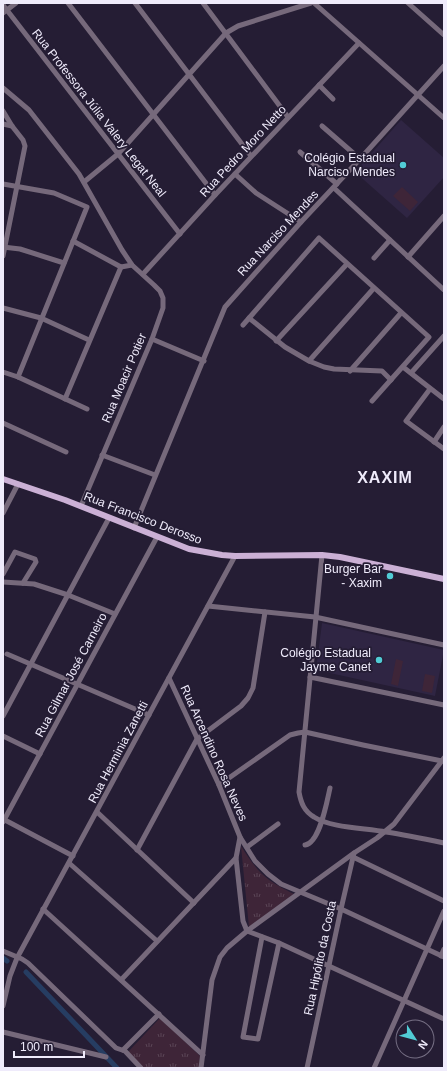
<svg xmlns="http://www.w3.org/2000/svg" width="447" height="1071" viewBox="0 0 447 1071" font-family="Helvetica,sans-serif">
	<style>
		.built { fill: #2f2543 }
		.grass { fill: #3e2538 }
		.park { fill: url(#park-tufts) }
		.lines { fill: none; stroke-linecap: round; stroke-linejoin: round }
		.canal { stroke: #263d62; stroke-width: 5 }
		.minor { stroke: #76697b; stroke-width: 5 }
		.major { stroke: #cbb0d5; stroke-width: 6 }
		.poi-dot { fill: #51ccd5; stroke: #251d34; stroke-width: 1.5 }
		.labels { text-anchor: middle; dominant-baseline: central; stroke-width: 3.5; stroke-linejoin: round; paint-order: stroke }
		.street-label { font-size: 12px; fill: #efebfb; stroke: #251d34 }
		.poi-label { font-size: 12px; fill: #efebfb; stroke: #251d34; text-anchor: end }
		.district-label { font-size: 16px; font-weight: bold; letter-spacing: 1px; fill: #efebfb; stroke: #251d34 }
	</style>
	<defs>
		<pattern id="park-tufts" width="24" height="20" patternUnits="userSpaceOnUse"><rect width="24" height="20" fill="#3e2538"/><path d="M3 7l-1-3M5 7V3M7 7l1-3M15 17l-1-3M17 17v-4M19 17l1-3" fill="none" stroke="#5a4556"/></pattern>
	</defs>
	<rect width="100%" height="100%" fill="#251d34"/>
	<g class="built">
		<path d="M 401,120 L 444,158 L 444,177 L 407,218 L 355,172 Z"/>
		<path d="M 322,623 L 444,650 L 435,696 L 316,670 Z"/>
	</g>
	<g class="grass">
		<path d="M 402,187 L 418,202 L 410,211 L 393,196 Z"/>
		<path d="M 396,659 L 403,661 L 398,686 L 391,684 Z"/>
		<path d="M 425,674 L 435,676 L 432,693 L 422,691 Z"/>
	</g>
	<g class="park">
		<path d="M 241,846 C 258,873 265,880 294,894 L 249,927 Z"/>
		<path d="M 160,1018 L 200,1056 L 199,1068 L 144,1068 L 128,1052 Z"/>
	</g>
	<g class="lines">
		<g class="canal">
			<path d="M 3,958 L 7,961"/>
			<path d="M 26,972 L 117,1068"/>
		</g>
		<g class="minor">
			<path d="M 68,3 L 215,195"/>
			<path d="M 135,3 L 251,156"/>
			<path d="M 203,3 L 288,117"/>
			<path d="M 314,3 L 444,118"/>
			<path d="M 408,3 L 444,35"/>
			<path d="M 3,5 L 180,234"/>
			<path d="M 3,13 L 16,3"/>
			<path d="M 319,85 L 333,99"/>
			<path d="M 3,88 L 29,110 L 79,174 L 122,250 L 132,265 L 154,285 L 160,291 L 163,298 L 163,308 L 152,339 L 81,506"/>
			<path d="M 3,111 L 12,126 L 23,140 L 25,146 L 3,256"/>
			<path d="M 3,124 L 12,126"/>
			<path d="M 322,126 L 360,159"/>
			<path d="M 300,152 L 337,184"/>
			<path d="M 235,174 L 256,193 L 301,222"/>
			<path d="M 84,182 L 118,154 L 226,33 L 238,26 L 311,3"/>
			<path d="M 3,184 L 54,193 L 87,207 L 18,377"/>
			<path d="M 334,188 L 444,290"/>
			<path d="M 73,241 L 121,267 L 132,265"/>
			<path d="M 3,247 L 20,249 L 64,263"/>
			<path d="M 408,257 L 444,216"/>
			<path d="M 374,258 L 390,240"/>
			<path d="M 143,274 L 215,195 L 359,43"/>
			<path d="M 3,308 L 41,318 L 89,340"/>
			<path d="M 249,318 L 285,347 L 309,361 L 324,367 L 334,369 L 382,371 L 391,380"/>
			<path d="M 243,325 L 319,238 L 429,337 L 372,401"/>
			<path d="M 152,339 L 204,361"/>
			<path d="M 276,341 L 347,264"/>
			<path d="M 309,361 L 374,288"/>
			<path d="M 403,367 L 444,399"/>
			<path d="M 350,371 L 401,313"/>
			<path d="M 3,372 L 18,377 L 87,409"/>
			<path d="M 411,373 L 444,336"/>
			<path d="M 430,389 L 406,421 L 444,449"/>
			<path d="M 65,399 L 121,267"/>
			<path d="M 3,423 L 66,452"/>
			<path d="M 434,442 L 444,427"/>
			<path d="M 102,455 L 155,475"/>
			<path d="M 3,513 L 18,484"/>
			<path d="M 134,528 L 225,307 L 301,222 L 360,159 L 444,66"/>
			<path d="M 322,555 L 299,792 C 301,803 304,811 314,817 C 331,828 366,828 386,832 C 406,835 425,839 444,843"/>
			<path d="M 3,574 L 15,552 L 35,559 L 36,562 L 23,583"/>
			<path d="M 3,582 L 34,584 L 68,595 L 115,614"/>
			<path d="M 208,606 L 315,617 L 444,645"/>
			<path d="M 7,654 L 149,715"/>
			<path d="M 310,677 L 444,705"/>
			<path d="M 169,678 L 219,785 L 240,837 L 236,858 L 243,921 L 247,931 L 279,943 L 444,1019"/>
			<path d="M 3,716 L 109,518"/>
			<path d="M 3,736 L 40,754"/>
			<path d="M 219,785 L 290,735 L 298,733 L 305,732 L 363,745 L 442,761"/>
			<path d="M 97,812 L 194,903"/>
			<path d="M 3,819 L 73,856"/>
			<path d="M 3,822 L 157,537"/>
			<path d="M 240,837 L 255,861 L 268,874 L 281,884 L 341,909 L 444,957"/>
			<path d="M 305,845 C 320,843 327,801 330,788"/>
			<path d="M 247,847 L 278,824"/>
			<path d="M 137,850 L 197,739 L 241,706 L 248,698 L 253,688 L 265,612"/>
			<path d="M 353,857 L 444,901"/>
			<path d="M 69,863 L 157,941"/>
			<path d="M 43,909 L 203,1055"/>
			<path d="M 262,937 L 243,1037 L 258,1039 L 279,943"/>
			<path d="M 3,951 L 22,959 L 28,963 L 116,1048 L 125,1051 L 141,1068"/>
			<path d="M 441,956 L 444,949"/>
			<path d="M 121,980 L 236,858"/>
			<path d="M 3,1006 L 10,976 L 17,958 L 235,556"/>
			<path d="M 3,1032 L 106,1057"/>
			<path d="M 123,1050 L 159,1014"/>
			<path d="M 201,1068 L 212,980 L 220,957 L 227,948 L 247,931 L 354,853 L 377,838 L 394,824 L 444,758"/>
			<path d="M 307,1068 L 341,909 L 354,853"/>
			<path d="M 374,1068 L 444,911"/>
		</g>
		<path class="major" d="M 3,479 L 65,500 L 189,549 L 222,555 L 235,556 L 322,555 L 340,557 L 444,579"/>
	</g>
	<g class="poi-dot">
		<circle cx="403" cy="165" r="4"/>
		<circle cx="390" cy="576" r="4"/>
		<circle cx="379" cy="660" r="4"/>
	</g>
	<g class="labels">
		<g class="street-label">
			<text transform="translate(99 113) rotate(52)">Rua Professora Júlia Valery Legat Neal</text>
			<text transform="translate(243 151) rotate(-47)">Rua Pedro Moro Netto</text>
			<text transform="translate(278 233) rotate(-47)">Rua Narciso Mendes</text>
			<text transform="translate(124 378) rotate(-67)">Rua Moacir Potier</text>
			<text transform="translate(143 518) rotate(21)">Rua Francisco Derosso</text>
			<text transform="translate(71 675) rotate(-62)">Rua Gilmar José Carneiro</text>
			<text transform="translate(118 752) rotate(-62)">Rua Herminia Zanetti</text>
			<text transform="translate(214 753) rotate(66)">Rua Arcendino Rosa Neves</text>
			<text transform="translate(320 958) rotate(-78)">Rua Hipólito da Costa</text>
		</g>
		<g class="poi-label">
			<text x="395" y="158">Colégio Estadual<tspan x="395" dy="14">Narciso Mendes</tspan></text>
			<text x="382" y="569">Burger Bar<tspan x="382" dy="14">- Xaxim</tspan></text>
			<text x="371" y="653">Colégio Estadual<tspan x="371" dy="14">Jayme Canet</tspan></text>
		</g>
		<g class="district-label">
			<text x="385" y="477">XAXIM</text>
		</g>
	</g>
	<rect width="447" height="1071" fill="none" stroke="#efebfb" stroke-width="8"/>
	<g transform="translate(415 1039) rotate(126)"><circle r="19" fill="#251d34" stroke="#766f84"/>
	<path d="M0-3L7 15L0 10L-7 15Z" fill="#51ccd5"/>
	<text y="-6" font-size="11" font-weight="bold" text-anchor="middle" fill="#efebfb">N</text>
	</g>
	<path d="M14 1051v6h70v-6" fill="none" stroke="#efebfb" stroke-width="2"/>
	<text x="20" y="1051" font-size="12" fill="#efebfb" stroke="#251d34" stroke-width="3" paint-order="stroke">100 m</text>
</svg>
